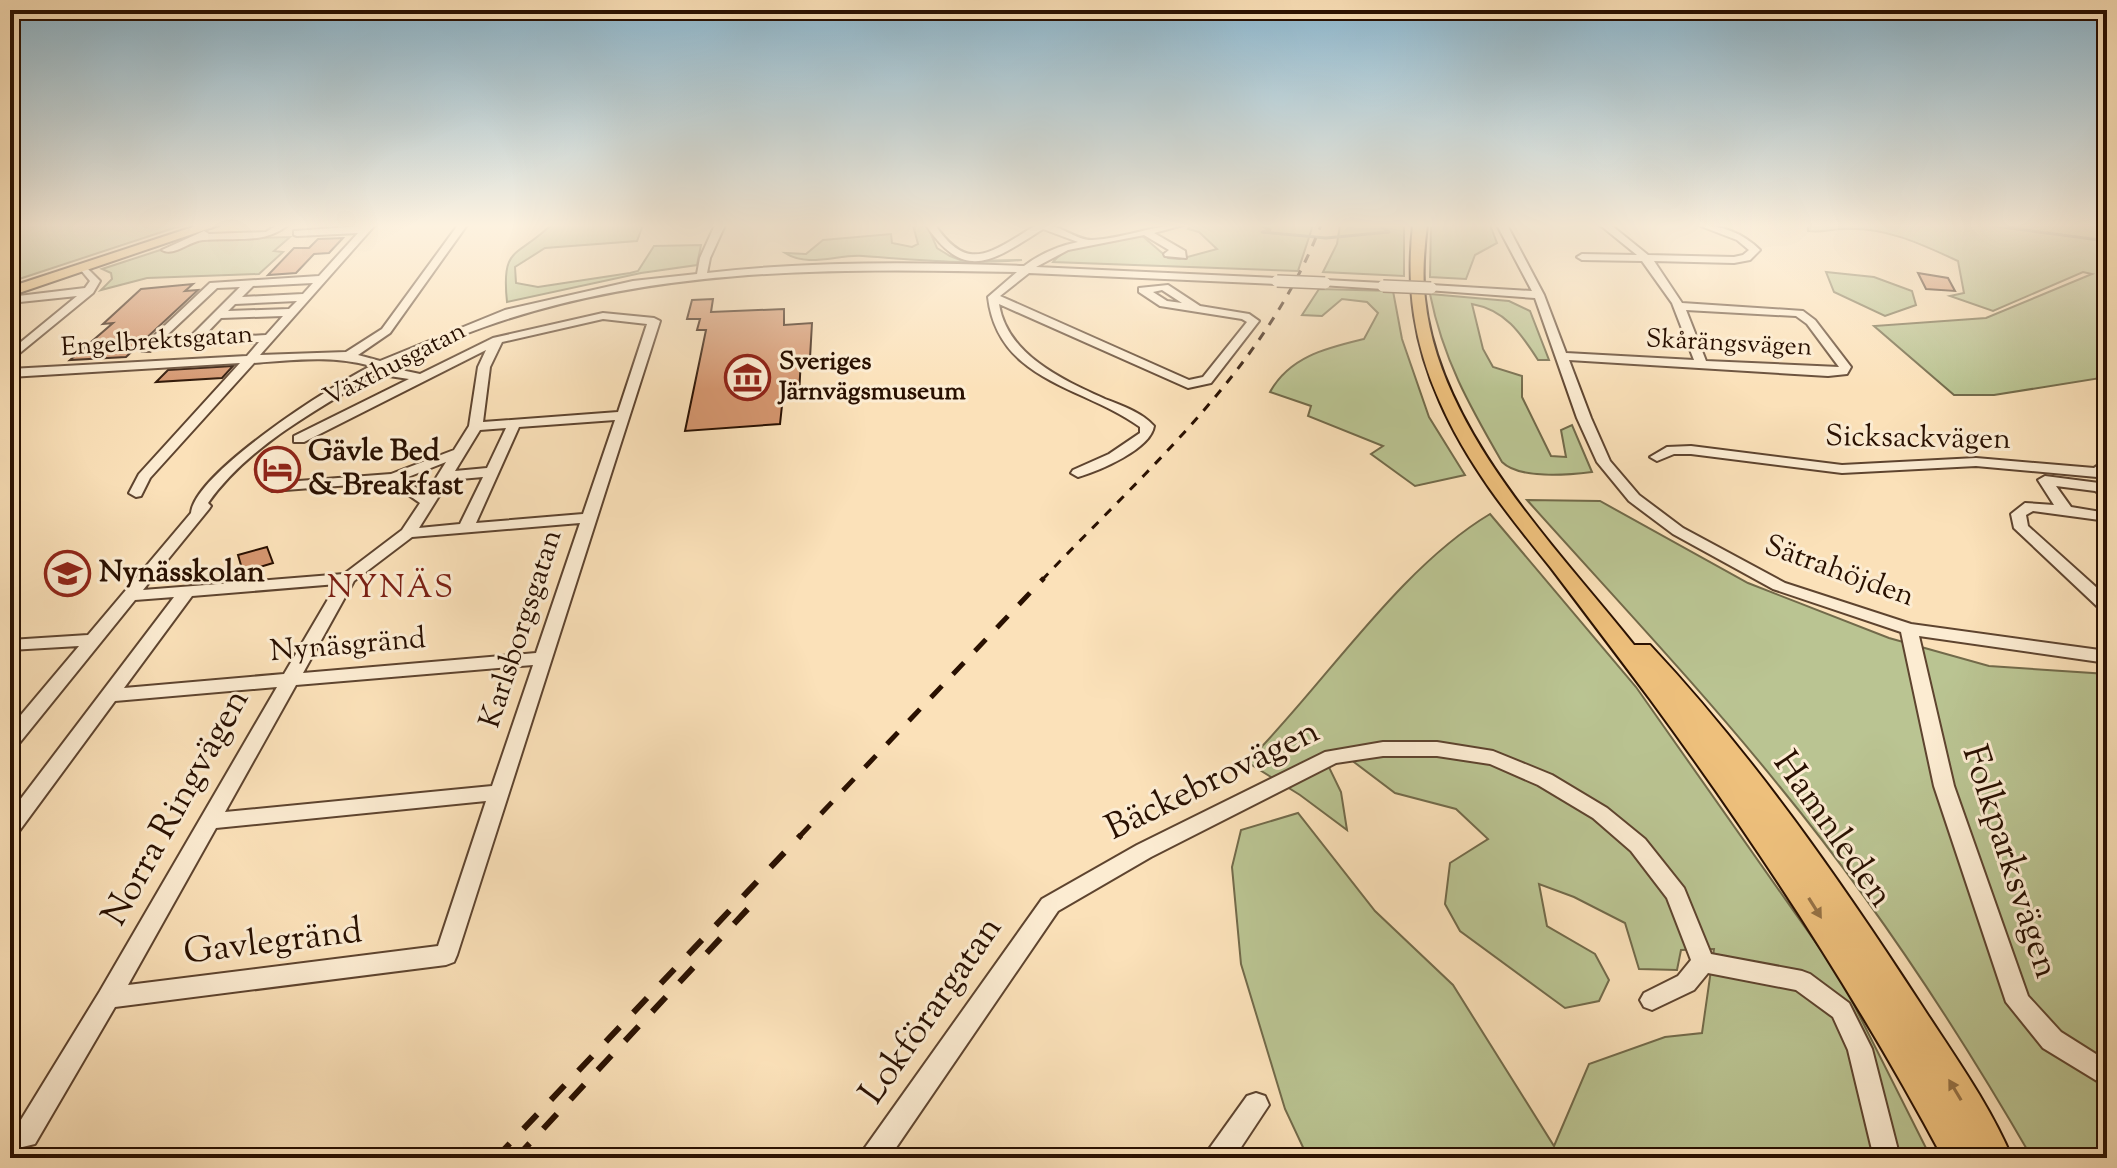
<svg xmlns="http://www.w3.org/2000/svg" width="2117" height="1168" viewBox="0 0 2117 1168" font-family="'Sorts Mill Goudy',serif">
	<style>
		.green { fill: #bac492; stroke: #726a4a; stroke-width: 2 }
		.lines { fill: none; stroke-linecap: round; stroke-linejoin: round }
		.stream { stroke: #707869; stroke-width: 3 }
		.building { fill: #d5966f; stroke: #291001; stroke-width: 2 }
		.minor-casing { stroke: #5e442f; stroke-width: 4 }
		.major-casing { stroke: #291001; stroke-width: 4 }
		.minor { fill: #fcecd2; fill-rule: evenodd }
		.major { fill: #eec07c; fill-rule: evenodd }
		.rail-far2 { stroke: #291001; stroke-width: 3; stroke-dasharray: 9 9; stroke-linecap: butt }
		.rail-far1 { stroke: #291001; stroke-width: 5; stroke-dasharray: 16 16; stroke-linecap: butt }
		.rail { stroke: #291001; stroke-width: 6; stroke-dasharray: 20 20; stroke-linecap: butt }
		.minor-bridge-casing { stroke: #5e442f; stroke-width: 14; stroke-linecap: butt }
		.minor-bridge { stroke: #fcecd2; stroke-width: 11 }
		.oneway { fill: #957145 }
		.labels { text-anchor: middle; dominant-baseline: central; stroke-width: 6; stroke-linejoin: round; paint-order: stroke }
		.far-street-label { font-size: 26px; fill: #291001; stroke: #fcecd2 }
		.far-poi-label { font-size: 26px; font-weight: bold; fill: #291001; stroke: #fcecd2; text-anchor: start }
		.street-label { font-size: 30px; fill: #291001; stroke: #fcecd2 }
		.poi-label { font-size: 30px; font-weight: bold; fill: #291001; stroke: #fcecd2; text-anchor: start }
		.neighbourhood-label { font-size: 32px; letter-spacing: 2px; fill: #7a1f14; stroke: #fcecd2 }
		.near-street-label { font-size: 36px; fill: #291001; stroke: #fcecd2 }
	</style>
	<rect width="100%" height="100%" fill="#fbe1b9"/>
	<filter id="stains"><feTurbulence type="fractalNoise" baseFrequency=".0025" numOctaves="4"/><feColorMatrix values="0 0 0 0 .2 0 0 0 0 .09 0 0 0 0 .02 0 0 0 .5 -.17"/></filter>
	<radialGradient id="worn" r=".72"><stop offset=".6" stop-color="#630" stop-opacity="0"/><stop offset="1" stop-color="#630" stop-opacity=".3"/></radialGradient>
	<g class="green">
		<path d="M 10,225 L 183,225 L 10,282 Z"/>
		<path d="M 551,225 L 643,225 L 637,241 L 545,248 L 515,267 L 516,283 L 538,287 L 630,273 L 638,271 L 654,246 L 701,245 L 697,265 L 641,273 L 507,302 C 501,245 517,258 551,225 Z"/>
		<path d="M 913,225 L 927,225 L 937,248 L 950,256 L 963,261 L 1022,260 C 969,265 916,260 863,256 C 837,254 809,268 785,253 L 806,254 L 823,240 L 891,234 L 892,243 L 912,247 L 918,244 Z"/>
		<path d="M 1191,225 L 1313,225 L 1298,271 L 1053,262 C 1067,243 1117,238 1140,234 L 1168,258 L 1180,259 L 1217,249 L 1199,232 L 1188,229 Z"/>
		<path d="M 1340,225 L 1404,225 L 1404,276 L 1323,272 L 1337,244 Z"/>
		<path d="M 1431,225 L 1490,225 L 1497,243 L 1475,255 L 1466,279 L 1430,277 Z"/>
		<path d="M 1808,225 L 2107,225 L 2107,377 L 1994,395 L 1954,395 L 1874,326 L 1986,318 L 2092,274 L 2083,272 L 1993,311 L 1950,296 L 1964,293 L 1958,261 C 1921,244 1886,227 1844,229 C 1831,229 1823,233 1808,231 Z"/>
		<path d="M 290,237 L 274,251 L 283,252 L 259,274 L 147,278 L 101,290 L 112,279 L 111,273 L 102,269 L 191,240 Z"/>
		<path d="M 1826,272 L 1874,277 L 1912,291 L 1916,305 L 1885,316 L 1834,292 Z"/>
		<path d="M 1319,289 L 1393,291 L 1402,339 L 1429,417 L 1465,475 L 1415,486 L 1371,454 L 1383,446 L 1308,416 L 1311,406 L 1270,392 C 1290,356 1327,348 1364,339 L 1378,313 L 1367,302 L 1342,299 L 1322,316 L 1302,315 Z"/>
		<path d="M 1430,294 L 1509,301 L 1530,311 L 1549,360 L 1538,360 C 1520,332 1505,310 1472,304 L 1483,349 L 1493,367 L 1522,376 L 1522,397 L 1551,456 L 1566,457 L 1561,430 L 1572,425 L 1592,472 C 1568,475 1519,479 1502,462 C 1469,405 1443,359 1430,294 Z"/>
		<path d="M 1527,500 L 1600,501 L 1748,583 L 1889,638 L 1989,666 L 2107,674 L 2107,1158 L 2032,1158 C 1957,1028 1875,903 1780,787 C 1700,688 1612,595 1527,500 Z"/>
		<path d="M 1490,514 L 1636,687 L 1840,977 L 1931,1158 L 1308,1158 L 1285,1109 L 1241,964 L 1232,867 L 1241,830 L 1298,813 L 1375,911 L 1453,985 L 1554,1146 L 1589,1064 L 1665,1037 L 1702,1033 L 1714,949 L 1681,950 L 1677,970 L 1639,969 L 1625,923 L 1574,897 L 1539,884 L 1547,926 L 1595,954 L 1609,980 L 1599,1001 L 1565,1008 L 1460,931 L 1445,904 L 1450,863 L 1488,839 L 1456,809 L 1395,793 L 1338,750 L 1324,757 L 1341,792 L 1347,830 L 1300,795 L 1247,762 C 1324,685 1398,569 1490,514 Z"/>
	</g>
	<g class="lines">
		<g class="stream">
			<path d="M 1260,225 L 1270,230 L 1262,232 L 1326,238 L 1389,232 L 1379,225"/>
			<path d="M 1987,225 L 2107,241"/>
		</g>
	</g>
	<g class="building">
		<path d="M 343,238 L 329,253 L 314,254 L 296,273 L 268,275 L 294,248 L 309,248 L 318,239 Z"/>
		<path d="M 1918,273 L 1948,278 L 1955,291 L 1926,289 Z"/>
		<path d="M 193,284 L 185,291 L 198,290 L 126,357 L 70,360 L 113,323 L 103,324 L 141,289 Z"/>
		<path d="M 713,299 L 711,312 L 784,309 L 784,325 L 812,323 L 810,358 L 801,358 L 799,395 L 783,396 L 780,424 L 685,431 L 706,330 L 697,330 L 700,319 L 687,319 L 692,300 Z"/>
		<path d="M 233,366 L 222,378 L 156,382 L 168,370 Z"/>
		<path d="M 267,547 L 273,563 L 243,572 L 238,555 Z"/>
	</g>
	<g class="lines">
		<defs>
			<g id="minor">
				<path d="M 277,225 L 288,225 C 264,245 233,237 203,240 C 189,241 174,257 162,250 L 204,231 L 209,234 L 266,232 Z"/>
				<path d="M 375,225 L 260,355 L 346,352 L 382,329 L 458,225 L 467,225 L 390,333 L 358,355 L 380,361 L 505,310 L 633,281 L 697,274 L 700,258 L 715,225 L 725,225 L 710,258 L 707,273 C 812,261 919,262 1024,266 C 1040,254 1058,246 1078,242 L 1043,229 C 994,260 965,284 926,225 L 935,225 C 962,264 980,260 1017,237 C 1024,233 1031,227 1039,225 C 1058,222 1074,240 1092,240 C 1123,239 1152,225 1183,225 L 1154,233 L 1185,251 L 1186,258 L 1165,256 L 1164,254 L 1169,250 L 1144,235 L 1068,250 L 1036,267 L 1277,278 L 1282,281 L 1277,284 L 1029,273 L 1000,296 L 1189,380 L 1203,377 L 1247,322 L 1242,319 L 1160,306 L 1139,292 L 1139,288 L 1168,285 L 1200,306 L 1249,314 L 1259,321 L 1211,383 L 1188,388 L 999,304 C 1007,355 1063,380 1105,399 C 1123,406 1141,412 1154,426 C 1151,449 1099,471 1078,477 L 1071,473 L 1073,470 L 1109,454 L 1140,433 L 1140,427 C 1084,386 998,382 988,297 L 1017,272 C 829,268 637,266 460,336 C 436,345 409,353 387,367 L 420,374 L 493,338 L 603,313 L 654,318 L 660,321 L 457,955 L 454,962 L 446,965 L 115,1007 L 35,1144 L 10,1150 L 10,1124 L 19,1123 L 100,991 L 277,687 L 115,701 L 17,834 L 10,836 L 10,813 L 174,597 L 135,600 L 17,746 L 10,748 L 10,728 L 79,646 L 10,650 L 10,640 L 88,635 L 191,513 C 195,472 334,384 371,366 C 332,355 294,360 254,363 L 150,478 L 141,496 L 136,497 L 129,493 L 139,474 L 240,363 L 10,377 L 10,369 L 247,356 L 259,342 L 190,346 L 184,343 L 240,287 L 217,288 L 150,351 L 142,351 L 140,349 L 210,283 L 319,276 L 358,233 L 297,236 L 294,235 L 294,231 ZM 313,283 L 303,294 L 242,297 L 253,286 ZM 1162,290 L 1182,303 L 1167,301 L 1153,292 ZM 297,301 L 289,309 L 228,311 L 235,304 ZM 283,316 L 266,335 L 201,339 L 221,318 ZM 603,319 L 647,324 L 618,412 L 483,422 L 490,367 L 502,342 ZM 486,350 L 478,367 L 469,426 L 454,450 L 391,474 L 272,483 L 265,487 L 272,491 L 390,482 L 420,503 L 402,530 L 344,574 L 143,590 L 209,509 L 211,506 L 208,503 C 249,445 317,410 376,374 L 409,379 L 294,436 L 294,442 L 304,442 ZM 615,420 L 583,514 L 476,523 L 519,427 ZM 506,428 L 487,468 L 455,471 L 480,430 ZM 446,462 L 426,494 L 403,479 ZM 483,477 L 460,524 L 419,528 L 449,480 ZM 580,523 L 536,653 L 303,673 L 354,581 L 412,537 ZM 337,584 L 284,674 L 124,688 L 192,596 ZM 533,665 L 492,786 L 225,812 L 296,685 ZM 486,801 L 438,946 L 128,985 L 216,828 Z"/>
				<path d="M 1497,225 L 1507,225 L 1544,295 L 1566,353 L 1694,360 L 1672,303 L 1642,261 L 1582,260 L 1577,257 L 1582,254 L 1637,255 L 1600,225 L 1611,225 L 1648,255 L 1734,257 L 1743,255 L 1749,250 L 1737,240 L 1698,225 C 1721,225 1743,233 1760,250 L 1750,260 L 1734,263 L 1654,261 L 1682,303 L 1803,311 L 1815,320 L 1851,367 L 1847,374 L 1828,376 L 1569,360 L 1591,418 L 1610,461 L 1639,495 L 1683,528 L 1785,583 L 1911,624 L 2107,651 L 2107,663 L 1919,636 L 1954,786 L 2028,996 L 2061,1032 L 2107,1061 L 2107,1087 L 2043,1048 L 2006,1002 L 1934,786 L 1901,632 L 1773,589 L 1673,534 L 1629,501 L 1597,462 L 1577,418 L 1535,298 L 1427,290 L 1427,286 L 1431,285 L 1532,291 ZM 1686,310 L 1796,316 L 1807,324 L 1839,367 L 1706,361 Z"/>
				<path d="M 85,266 L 100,281 L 93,293 L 10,361 L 10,351 L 77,296 L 10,303 L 10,297 L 85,288 L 90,281 L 80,269 Z"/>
				<path d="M 1325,280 L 1383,283 L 1388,286 L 1383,289 L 1321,285 L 1321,281 Z"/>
				<path d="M 1691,446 L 1842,465 L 1976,458 L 2094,468 L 2107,459 L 2107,471 L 2097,477 L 1976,466 L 1842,473 L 1691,454 L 1674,454 L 1657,461 L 1650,457 L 1667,447 Z"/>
				<path d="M 2045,476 L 2099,483 L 2107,487 L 2107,498 L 2095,491 L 2056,486 L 2071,507 L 2107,513 L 2107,521 L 2033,511 L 2026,515 L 2028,526 L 2107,597 L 2107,611 L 2101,610 L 2014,528 L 2011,514 L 2025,503 L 2054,505 L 2038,480 Z"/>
				<path d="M 1383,742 L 1437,742 L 1493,751 L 1552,775 L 1607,808 L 1645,839 L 1684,888 L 1711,954 L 1802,971 L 1810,974 L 1849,1003 L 1872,1049 L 1900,1158 L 1874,1158 L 1848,1050 L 1833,1017 L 1796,990 L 1708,973 L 1694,990 L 1652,1010 L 1644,1007 L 1640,1000 L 1644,993 L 1678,976 L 1691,960 L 1667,898 L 1631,851 L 1593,818 L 1538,785 L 1490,764 L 1437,756 L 1383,756 L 1336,763 L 1151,857 L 1058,911 L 889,1158 L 860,1158 L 864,1149 L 1042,899 L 1137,845 L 1325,752 Z"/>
				<path d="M 1256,1093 L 1265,1096 L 1269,1105 L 1234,1158 L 1205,1158 L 1209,1149 L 1247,1096 Z"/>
			</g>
			<g id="major">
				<path d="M 199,225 L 219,225 L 10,296 L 10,287 Z"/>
				<path d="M 1413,225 L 1427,225 C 1424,250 1422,274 1425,299 C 1439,430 1555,546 1634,645 L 1650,645 C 1753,755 1840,880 1922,1006 C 1953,1054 1990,1105 2012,1158 L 1943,1158 C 1857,997 1758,846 1650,699 C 1617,655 1584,611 1551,568 C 1509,516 1467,464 1440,402 C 1414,344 1406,289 1413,225 Z"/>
			</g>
		</defs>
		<use href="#minor" class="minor-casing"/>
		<use href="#major" class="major-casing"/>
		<use href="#minor" class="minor"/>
		<use href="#major" class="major"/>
		<path class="rail-far2" d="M 1042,580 C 1145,471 1266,368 1321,225"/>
		<path class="rail-far1" d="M 799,837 L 1044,578"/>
		<g class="rail">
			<path d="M 496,1158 L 801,835"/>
			<path d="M 516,1158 L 757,899"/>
		</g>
		<defs>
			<g id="minor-bridge">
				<path d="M 1277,281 L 1325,283"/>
				<path d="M 1383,286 L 1431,288"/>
			</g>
		</defs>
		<use href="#minor-bridge" class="minor-bridge-casing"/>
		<use href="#minor-bridge" class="minor-bridge"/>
	</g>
	<defs><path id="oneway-solid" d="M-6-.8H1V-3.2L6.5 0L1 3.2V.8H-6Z" transform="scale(2)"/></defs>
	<g class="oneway">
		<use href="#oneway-solid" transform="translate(1815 908) rotate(58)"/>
		<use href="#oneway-solid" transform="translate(1955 1090) rotate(-121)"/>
	</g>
	<linearGradient id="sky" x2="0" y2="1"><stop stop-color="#8bb8d1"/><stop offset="0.58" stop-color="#fdf2e0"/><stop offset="1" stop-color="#fdf2e0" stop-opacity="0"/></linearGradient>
	<rect width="2117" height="389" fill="url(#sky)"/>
	<defs>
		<symbol id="museum-ring" viewBox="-11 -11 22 22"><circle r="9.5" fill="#fcecd2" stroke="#8f2418" stroke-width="1.5"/><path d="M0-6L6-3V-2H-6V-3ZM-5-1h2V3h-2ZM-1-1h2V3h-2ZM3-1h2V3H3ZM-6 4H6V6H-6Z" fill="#8f2418"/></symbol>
		<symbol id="hotel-ring" viewBox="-11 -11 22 22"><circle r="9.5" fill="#fcecd2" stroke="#8f2418" stroke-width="1.5"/><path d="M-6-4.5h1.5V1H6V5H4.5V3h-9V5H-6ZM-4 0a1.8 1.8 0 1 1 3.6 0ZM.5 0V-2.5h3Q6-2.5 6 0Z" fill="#8f2418"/></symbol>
		<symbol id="school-ring" viewBox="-11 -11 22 22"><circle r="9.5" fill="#fcecd2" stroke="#8f2418" stroke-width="1.5"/><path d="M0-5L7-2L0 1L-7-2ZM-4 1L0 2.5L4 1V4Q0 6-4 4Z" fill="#8f2418"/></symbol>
	</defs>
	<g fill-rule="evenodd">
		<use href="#museum-ring" x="722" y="352" width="51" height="51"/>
		<use href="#hotel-ring" x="252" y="444" width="51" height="51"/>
		<use href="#school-ring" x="42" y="548" width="51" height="51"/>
	</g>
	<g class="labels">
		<g class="far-street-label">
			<text transform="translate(157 342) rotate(-4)">Engelbrektsgatan</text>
			<text transform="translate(1729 344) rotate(3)">Skårängsvägen</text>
			<text transform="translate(395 365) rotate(-27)">Växthusgatan</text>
		</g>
		<g class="far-poi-label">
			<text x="779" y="362">Sveriges<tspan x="779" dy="30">Järnvägsmuseum</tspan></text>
		</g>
		<g class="street-label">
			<text transform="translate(1918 439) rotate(1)">Sicksackvägen</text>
			<text transform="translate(1839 572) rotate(20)">Sätrahöjden</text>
			<text transform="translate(522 629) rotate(-72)">Karlsborgsgatan</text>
			<text transform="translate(348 646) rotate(-5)">Nynäsgränd</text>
		</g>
		<g class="poi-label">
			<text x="308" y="452">Gävle Bed<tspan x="308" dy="34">&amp; Breakfast</tspan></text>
			<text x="99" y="573">Nynässkolan</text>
		</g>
		<g class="neighbourhood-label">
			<text x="391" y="589">NYNÄS</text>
		</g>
		<g class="near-street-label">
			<text transform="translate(1213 781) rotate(-26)">Bäckebrovägen</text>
			<text transform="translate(177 808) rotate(-61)">Norra Ringvägen</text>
			<text transform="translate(1832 830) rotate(55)">Hamnleden</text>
			<text transform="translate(2009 862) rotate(72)">Folkparksvägen</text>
			<text transform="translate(273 943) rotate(-7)">Gavlegränd</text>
			<text transform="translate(932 1011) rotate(-55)">Lokförargatan</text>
		</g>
	</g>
	<rect width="2117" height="1168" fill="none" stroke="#fbe1b9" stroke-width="40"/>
	<rect x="12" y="12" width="2093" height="1144" fill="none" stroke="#291001" stroke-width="4"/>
	<rect x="20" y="20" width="2077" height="1128" fill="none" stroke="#291001" stroke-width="2"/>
	<rect width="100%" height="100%" filter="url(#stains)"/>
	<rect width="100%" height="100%" fill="url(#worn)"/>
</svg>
